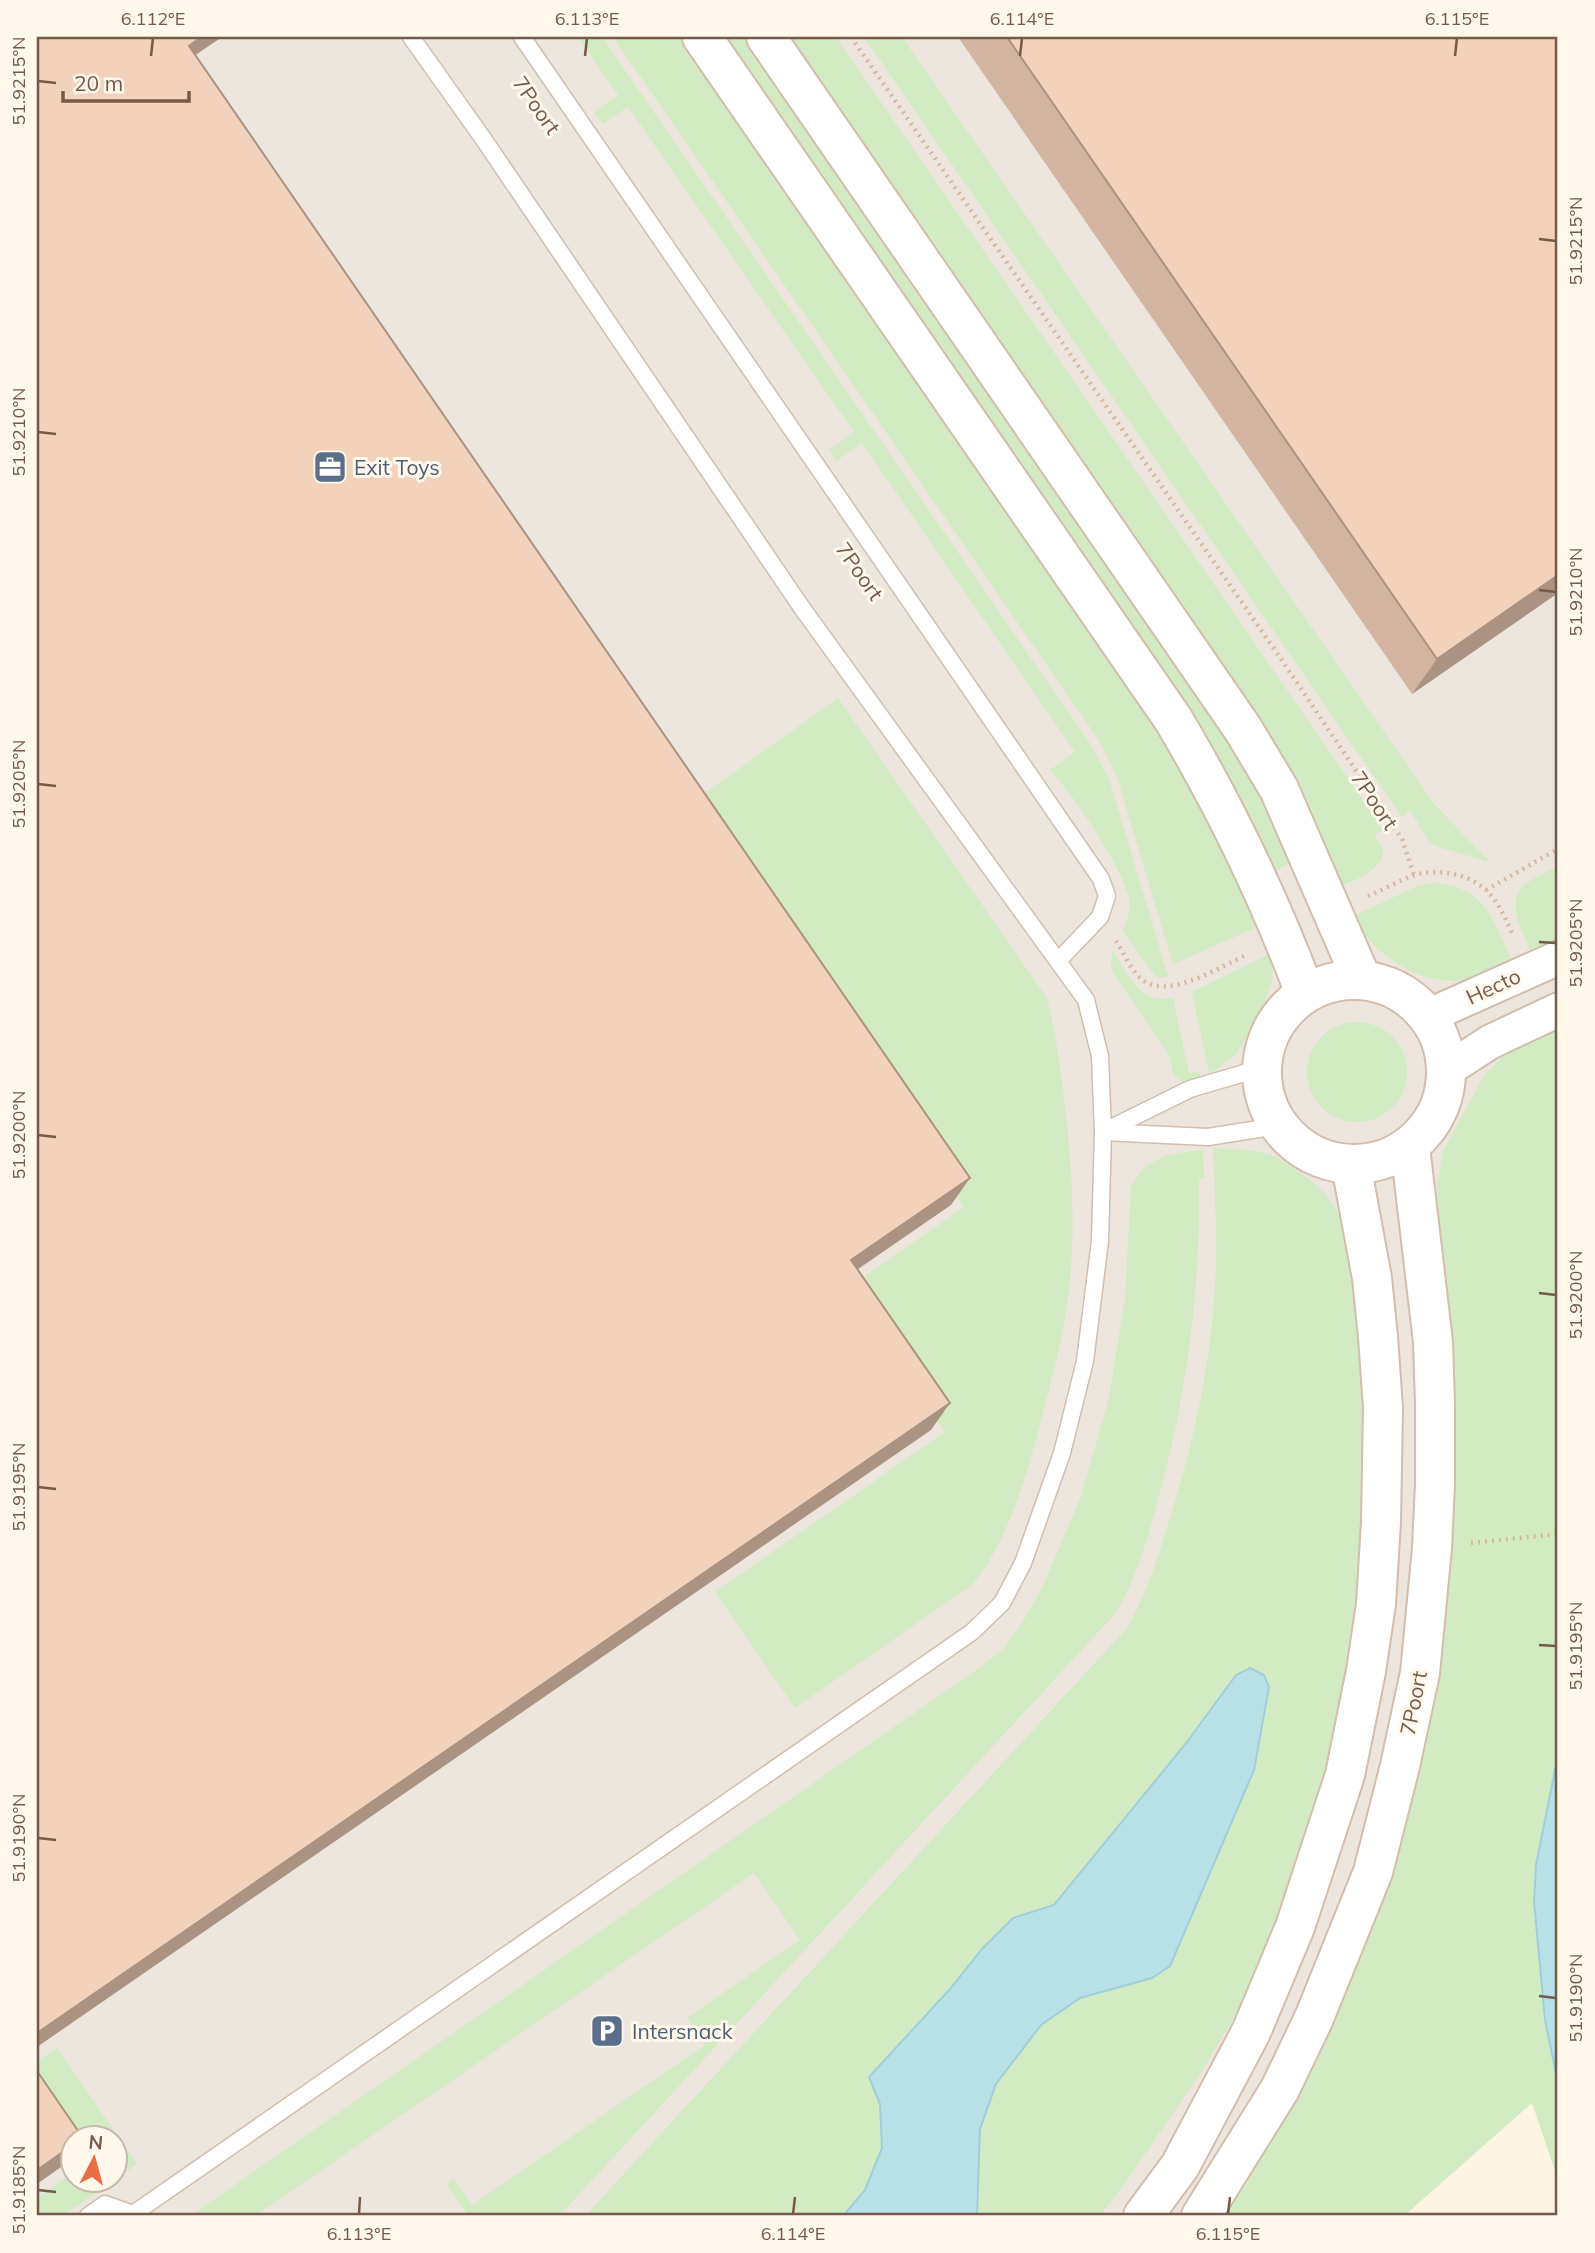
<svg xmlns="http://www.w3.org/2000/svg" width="1595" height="2253" viewBox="0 0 1595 2253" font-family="Mulish,sans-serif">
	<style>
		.industrial { fill: #ece6df; fill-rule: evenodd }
		.green { fill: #d2ebc2 }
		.water { fill: #b8e0e7; stroke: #9ecfd9; stroke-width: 2 }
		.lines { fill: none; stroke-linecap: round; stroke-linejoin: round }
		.lane-casing { stroke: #d1bead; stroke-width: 19 }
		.street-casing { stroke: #d1bead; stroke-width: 37 }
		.secondary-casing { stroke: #d4bdaa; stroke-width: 42 }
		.path { stroke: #d8b59e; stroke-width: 4.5; stroke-dasharray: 2 5; stroke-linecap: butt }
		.lane { stroke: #fff; stroke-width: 16 }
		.street { stroke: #fff; stroke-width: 33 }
		.secondary { stroke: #fff; stroke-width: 38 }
		.wall { fill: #d1b5a1 }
		.shaded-wall { fill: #aa9383 }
		.building { fill: #f3d2bb; stroke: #aa9383; stroke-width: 2 }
		.ticks { fill: none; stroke: #765a49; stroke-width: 2.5 }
		.labels { text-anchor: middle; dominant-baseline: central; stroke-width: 6; stroke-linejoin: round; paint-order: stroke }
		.street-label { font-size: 21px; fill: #765a49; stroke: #fff8eb }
		.service-label { font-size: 21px; fill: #4e5e75; stroke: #fff8eb; text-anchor: start }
		.neatline { fill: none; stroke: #765a49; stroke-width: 2.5 }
		.ticks-label { font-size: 18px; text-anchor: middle; fill: #765a49 }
	</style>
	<rect width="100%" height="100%" fill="#fdf4e4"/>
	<path class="industrial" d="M 37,37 L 1558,37 L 1558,1507 L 1336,2216 L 37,2216 ZM 74,2138 L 116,2138 L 116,2180 L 74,2180 Z"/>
	<g class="green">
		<path d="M 578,37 L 602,37 L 1091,745 L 1109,779 L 1168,976 L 1160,978 L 1155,976 L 1123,931 C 1126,922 1130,914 1130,905 C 1128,873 1072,793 1050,770 L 1075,752 L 862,443 L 836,461 L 829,450 L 854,432 L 628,107 L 603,124 L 594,112 L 618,95 Z"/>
		<path d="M 613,37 L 686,37 L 1150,707 L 1264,924 L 1173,964 L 1117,777 L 1100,742 Z"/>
		<path d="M 717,37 L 751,37 L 1241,749 L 1295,861 L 1269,874 Z"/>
		<path d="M 782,37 L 836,37 L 1383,829 L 1375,836 C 1377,841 1382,847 1383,851 C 1386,869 1350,882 1337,889 Z"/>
		<path d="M 864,37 L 902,37 L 1435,805 L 1490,862 L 1435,846 L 1428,840 L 1410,810 L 1402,817 Z"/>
		<path d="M 838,698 L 1047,998 C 1057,1038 1061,1073 1066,1114 C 1071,1165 1075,1216 1071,1268 C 1067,1324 1052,1380 1037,1435 C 1023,1487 1007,1542 972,1585 L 795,1708 L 715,1592 L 945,1432 L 845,1290 L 964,1207 L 691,803 Z"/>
		<path d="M 1558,866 L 1558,942 L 1532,954 C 1525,937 1507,908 1520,890 C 1527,879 1547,873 1558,866 Z"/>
		<path d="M 1430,883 C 1485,884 1493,920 1513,963 C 1500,968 1485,976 1472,979 C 1421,989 1377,957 1352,917 L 1417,886 Z"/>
		<path d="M 1112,950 C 1128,974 1139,1005 1173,998 L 1189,1073 L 1199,1072 L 1201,1079 L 1181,1081 L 1173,1074 L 1169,1055 L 1114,974 L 1111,965 Z"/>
		<path d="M 1274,952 L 1272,981 L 1265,1001 L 1249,1033 L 1236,1054 L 1209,1074 L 1192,992 Z"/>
		<circle cx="1357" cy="1072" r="50"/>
		<path d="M 1558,1024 L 1558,2180 L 1532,2103 L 1404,2216 L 1213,2216 L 1380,1877 L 1443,1271 L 1437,1187 L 1443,1151 L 1485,1074 L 1508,1051 Z"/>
		<path d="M 1213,1148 C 1233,1149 1252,1149 1272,1155 C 1278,1157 1284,1162 1290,1166 C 1320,1184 1335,1202 1349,1234 L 1372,1433 L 1371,1538 L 1323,1814 L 1254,1983 L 1204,2068 L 1130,2176 L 1100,2216 L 585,2216 L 1127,1628 C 1147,1594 1158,1556 1170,1518 C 1196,1435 1214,1348 1216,1261 C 1217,1224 1214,1186 1213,1148 Z"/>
		<path d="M 1203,1150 L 1204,1178 L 1199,1179 C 1201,1292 1186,1402 1155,1511 C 1145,1546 1135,1584 1114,1615 L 559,2216 L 469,2216 L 446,2184 L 454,2179 L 472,2205 L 705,2045 L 687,2018 L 800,1940 L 754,1873 L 255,2216 L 190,2216 L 979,1668 L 1003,1649 L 1022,1623 L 1042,1588 L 1080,1499 L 1108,1402 L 1125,1299 L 1131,1188 C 1146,1156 1170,1153 1203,1150 Z"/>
		<path d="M 57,2048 L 137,2164 L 116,2179 L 116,2138 L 74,2138 L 73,2161 L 37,2108 L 37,2062 Z"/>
		<path d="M 73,2173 L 74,2180 L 115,2180 L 62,2216 L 37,2216 L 37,2198 Z"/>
	</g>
	<g class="water">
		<path d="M 1250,1668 L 1264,1675 L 1269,1687 L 1254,1770 L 1170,1966 L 1152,1978 L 1080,1998 L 1041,2025 L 996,2084 L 980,2129 L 977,2216 L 843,2216 L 865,2190 L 882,2148 L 880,2104 L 869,2077 L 950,1989 L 982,1949 L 1013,1918 L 1054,1905 L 1187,1742 L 1236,1675 Z"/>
		<path d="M 1558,1755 L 1558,2083 L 1545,2020 L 1534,1901 L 1536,1865 Z"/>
	</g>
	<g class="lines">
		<defs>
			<g id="lane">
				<path d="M 522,37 L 1101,879 L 1107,896 L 1100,917 L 1058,961"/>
				<path d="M 1105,1131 L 1190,1089 L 1261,1068"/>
				<path d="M 1103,1132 L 1208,1137 L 1278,1126"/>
				<path d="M 133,2214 L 972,1632 L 1002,1603 L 1023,1563 L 1062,1453 L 1085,1361 L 1100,1241 L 1103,1132 L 1100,1056 L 1086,1000 L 802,608 L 482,137 L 411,37"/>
				<path d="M 88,2216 L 105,2204 L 133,2214"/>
			</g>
			<g id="street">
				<path d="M 1428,1016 L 1558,958"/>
				<path d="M 1447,1070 L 1490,1042 L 1558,1010"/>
			</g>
			<g id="secondary">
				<path d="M 702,37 L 1173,719 C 1225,806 1269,898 1305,993"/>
				<path d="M 766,37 L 1243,729 L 1279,789 L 1362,980"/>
				<circle cx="1354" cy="1072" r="92"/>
				<path d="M 1143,2216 L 1180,2166 L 1251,2032 L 1295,1927 L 1345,1775 L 1366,1671 L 1376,1604 L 1381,1522 L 1383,1408 L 1378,1337 L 1372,1278 L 1351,1165"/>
				<path d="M 1201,2216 L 1280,2089 L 1314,2018 L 1373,1872 L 1400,1766 L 1420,1673 L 1432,1548 L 1435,1484 L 1435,1404 L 1433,1342 L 1410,1147"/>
			</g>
		</defs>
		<use href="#lane" class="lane-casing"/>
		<use href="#street" class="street-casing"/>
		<use href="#secondary" class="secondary-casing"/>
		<g class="path">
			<path d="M 851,37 L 1281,659 L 1402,839 L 1414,875"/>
			<path d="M 1486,890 L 1558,849"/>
			<path d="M 1368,896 C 1382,890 1397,882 1412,876 C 1436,867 1472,874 1489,893 C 1500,905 1506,920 1513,935"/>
			<path d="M 1116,941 C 1124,953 1132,973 1144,981 C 1171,999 1221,966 1246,955"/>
			<path d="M 1471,1543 L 1558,1534"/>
		</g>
		<use href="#lane" class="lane"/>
		<use href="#street" class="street"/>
		<use href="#secondary" class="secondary"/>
	</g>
	<path class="wall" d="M 958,37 L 1558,37 L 1558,593 L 1412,694 Z"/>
	<g class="shaded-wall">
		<path d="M 201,37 L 222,37 L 169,73 L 189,46 Z"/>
		<path d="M 1558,575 L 1558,593 L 1412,694 L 1437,659 Z"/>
		<path d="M 970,1178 L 951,1205 L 832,1287 L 851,1260 Z"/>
		<path d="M 950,1403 L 931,1430 L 37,2047 L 37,2033 Z"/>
		<path d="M 74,2144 L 74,2151 L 64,2165 L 37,2184 L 37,2170 Z"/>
	</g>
	<g class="building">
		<path d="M 37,37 L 201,37 L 189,46 L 970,1178 L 851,1260 L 950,1403 L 37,2033 Z"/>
		<path d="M 1007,37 L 1558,37 L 1558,575 L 1437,659 Z"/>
		<path d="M 37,2071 L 83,2138 L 74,2138 L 74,2144 L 37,2170 Z"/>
	</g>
	<path class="ticks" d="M 151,56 L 153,38M 585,56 L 587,38M 1020,56 L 1022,38M 1455,56 L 1457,38M 38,81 L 56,83M 1539,239 L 1556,241M 38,432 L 56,434M 1539,590 L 1556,592M 38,784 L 56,786M 1539,942 L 1556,943M 38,1135 L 56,1137M 1539,1293 L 1556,1295M 38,1487 L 56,1489M 1539,1645 L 1556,1646M 38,1838 L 56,1840M 1539,1996 L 1556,1998M 38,2190 L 56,2192M 359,2214 L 360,2197M 793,2214 L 795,2197M 1228,2214 L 1230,2197"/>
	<defs>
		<symbol id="office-square" viewBox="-11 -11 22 22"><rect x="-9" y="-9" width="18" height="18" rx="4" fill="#5c6f8a" stroke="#fff8eb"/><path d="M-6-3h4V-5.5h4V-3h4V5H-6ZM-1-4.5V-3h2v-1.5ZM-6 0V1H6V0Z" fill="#fff"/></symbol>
		<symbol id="parking-square" viewBox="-11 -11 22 22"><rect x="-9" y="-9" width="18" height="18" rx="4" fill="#5c6f8a" stroke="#fff8eb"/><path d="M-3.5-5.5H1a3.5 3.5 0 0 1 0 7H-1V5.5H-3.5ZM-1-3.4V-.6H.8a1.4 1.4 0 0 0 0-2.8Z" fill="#fff"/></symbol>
	</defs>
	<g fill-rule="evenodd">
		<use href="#office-square" x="311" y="448" width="38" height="38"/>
		<use href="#parking-square" x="588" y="2012" width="38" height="38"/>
	</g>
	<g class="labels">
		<g class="street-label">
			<text transform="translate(537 105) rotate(55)">7Poort</text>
			<text transform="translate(860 571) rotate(55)">7Poort</text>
			<text transform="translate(1375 800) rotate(56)">7Poort</text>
			<text transform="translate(1493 986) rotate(-25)">Hecto</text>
			<text transform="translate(1413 1703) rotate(-79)">7Poort</text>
		</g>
		<g class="service-label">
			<text x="354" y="467">Exit Toys</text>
			<text x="632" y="2031">Intersnack</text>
		</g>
	</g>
	<rect width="1595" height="2253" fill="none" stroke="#fff8eb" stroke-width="77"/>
	<g transform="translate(94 2159) rotate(6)"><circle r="33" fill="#fff8eb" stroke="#c8b9aa" stroke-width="2"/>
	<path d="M0-5L12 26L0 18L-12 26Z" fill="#ea6d46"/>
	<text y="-10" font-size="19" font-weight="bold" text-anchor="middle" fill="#765a49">N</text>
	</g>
	<path d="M63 91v10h126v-10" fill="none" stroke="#765a49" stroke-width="3.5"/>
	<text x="74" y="91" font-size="21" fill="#765a49" stroke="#fff8eb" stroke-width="5" paint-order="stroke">20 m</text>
	<rect x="38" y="38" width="1518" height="2176" class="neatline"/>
	<g class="ticks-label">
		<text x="153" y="25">6.112°E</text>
		<text x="587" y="25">6.113°E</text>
		<text x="1022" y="25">6.114°E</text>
		<text x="1457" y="25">6.115°E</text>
		<text transform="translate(19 81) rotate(-90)" y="6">51.9215°N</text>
		<text transform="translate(1576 241) rotate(-90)" y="6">51.9215°N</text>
		<text transform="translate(19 432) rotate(-90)" y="6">51.9210°N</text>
		<text transform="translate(1576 592) rotate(-90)" y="6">51.9210°N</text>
		<text transform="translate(19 784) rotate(-90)" y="6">51.9205°N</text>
		<text transform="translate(1576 943) rotate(-90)" y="6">51.9205°N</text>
		<text transform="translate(19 1135) rotate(-90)" y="6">51.9200°N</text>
		<text transform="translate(1576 1295) rotate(-90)" y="6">51.9200°N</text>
		<text transform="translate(19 1487) rotate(-90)" y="6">51.9195°N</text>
		<text transform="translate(1576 1646) rotate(-90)" y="6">51.9195°N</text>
		<text transform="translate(19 1838) rotate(-90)" y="6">51.9190°N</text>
		<text transform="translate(1576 1998) rotate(-90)" y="6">51.9190°N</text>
		<text transform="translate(19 2190) rotate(-90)" y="6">51.9185°N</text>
		<text x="359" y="2240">6.113°E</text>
		<text x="793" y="2240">6.114°E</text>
		<text x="1228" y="2240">6.115°E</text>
	</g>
</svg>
